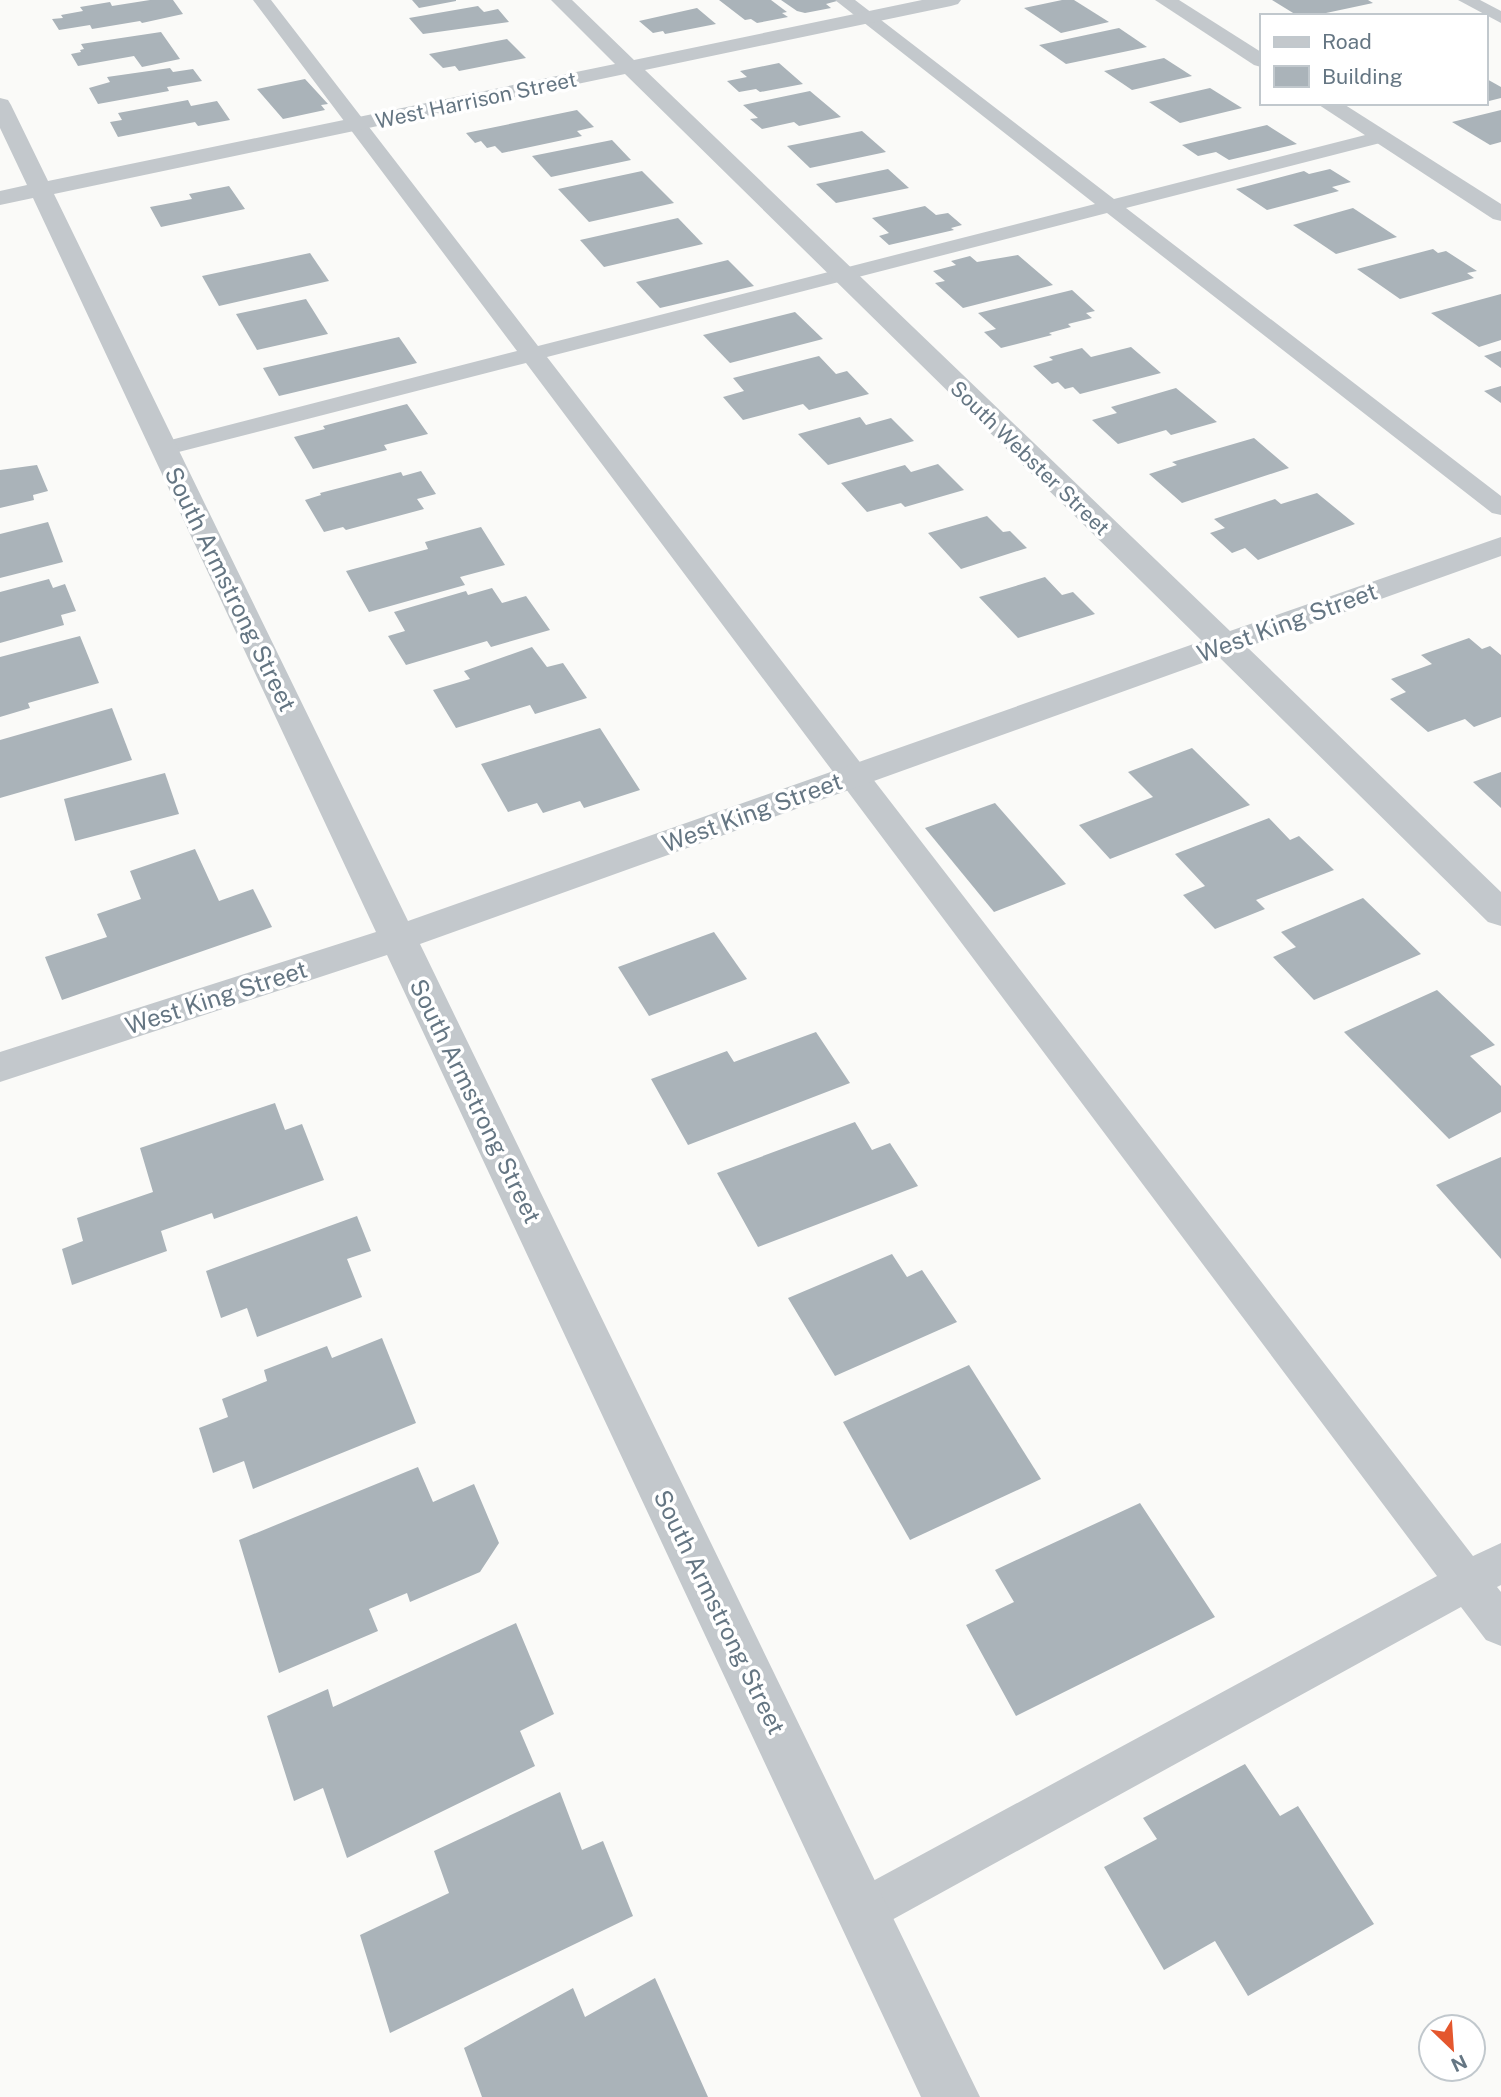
<svg xmlns="http://www.w3.org/2000/svg" width="1501" height="2097" viewBox="0 0 1501 2097" font-family="'Public Sans',sans-serif">
	<style>
		.building { fill: #aab3b9 }
		.lines { fill: none; stroke-linecap: round; stroke-linejoin: round }
		.lane { fill: #c3c8cc; fill-rule: evenodd }
		.street { fill: #c3c8cc; fill-rule: evenodd }
		.labels { text-anchor: middle; dominant-baseline: central; stroke-width: 7; stroke-linejoin: round; paint-order: stroke }
		.far-street-label { font-size: 21px; fill: #657683; stroke: #fff }
		.street-label { font-size: 24px; fill: #657683; stroke: #fff }
	</style>
	<rect width="100%" height="100%" fill="#fafaf8"/>
	<g class="building">
		<path d="M 150,0 L 173,0 L 183,14 L 142,23 L 140,21 L 92,29 L 90,25 L 59,30 L 52,19 L 63,18 L 61,15 L 83,11 L 80,7 L 110,2 L 112,6 Z"/>
		<path d="M 412,0 L 456,0 L 456,1 L 419,8 Z"/>
		<path d="M 719,0 L 771,0 L 787,12 L 782,13 L 788,17 L 757,23 L 751,19 L 745,20 Z"/>
		<path d="M 781,0 L 836,0 L 837,1 L 826,4 L 831,8 L 805,13 L 797,11 Z"/>
		<path d="M 1062,0 L 1074,0 L 1109,22 L 1061,33 L 1024,8 Z"/>
		<path d="M 1272,0 L 1368,0 L 1373,3 L 1312,16 L 1298,16 Z"/>
		<path d="M 478,6 L 484,12 L 498,9 L 509,22 L 423,34 L 409,18 Z"/>
		<path d="M 697,8 L 716,24 L 665,34 L 663,31 L 653,33 L 639,21 Z"/>
		<path d="M 1119,28 L 1147,47 L 1066,64 L 1039,45 Z"/>
		<path d="M 161,32 L 180,59 L 142,67 L 134,56 L 78,66 L 71,54 L 81,52 L 80,50 L 84,49 L 81,44 Z"/>
		<path d="M 507,39 L 526,58 L 459,71 L 455,66 L 443,68 L 429,54 Z"/>
		<path d="M 1164,58 L 1192,76 L 1132,90 L 1104,71 Z"/>
		<path d="M 779,63 L 803,84 L 760,92 L 756,89 L 739,92 L 727,81 L 747,77 L 740,71 Z"/>
		<path d="M 170,68 L 173,72 L 193,69 L 202,81 L 167,87 L 169,91 L 98,104 L 89,88 L 110,82 L 107,77 Z"/>
		<path d="M 1485,78 L 1501,87 L 1501,98 L 1485,102 Z"/>
		<path d="M 305,79 L 328,104 L 321,105 L 325,110 L 283,119 L 257,89 Z"/>
		<path d="M 1210,88 L 1242,108 L 1180,123 L 1149,102 Z"/>
		<path d="M 810,91 L 841,117 L 799,126 L 794,122 L 762,129 L 750,119 L 758,118 L 743,105 Z"/>
		<path d="M 188,100 L 191,106 L 217,101 L 230,120 L 198,126 L 195,122 L 118,137 L 110,122 L 122,120 L 118,113 Z"/>
		<path d="M 577,110 L 594,127 L 577,131 L 582,136 L 502,153 L 495,146 L 487,148 L 481,141 L 475,143 L 466,133 Z"/>
		<path d="M 1501,110 L 1501,142 L 1490,145 L 1452,122 Z"/>
		<path d="M 1267,125 L 1297,144 L 1229,160 L 1216,152 L 1198,156 L 1182,145 Z"/>
		<path d="M 862,131 L 886,152 L 810,168 L 787,146 Z"/>
		<path d="M 612,140 L 631,160 L 551,177 L 532,156 Z"/>
		<path d="M 888,169 L 909,188 L 836,203 L 816,184 Z"/>
		<path d="M 1330,169 L 1351,182 L 1332,187 L 1339,191 L 1267,210 L 1236,189 L 1304,171 L 1309,174 Z"/>
		<path d="M 642,171 L 674,203 L 589,222 L 558,189 Z"/>
		<path d="M 229,186 L 245,209 L 161,227 L 150,207 L 192,199 L 189,194 Z"/>
		<path d="M 925,206 L 936,215 L 948,213 L 962,225 L 951,228 L 954,230 L 889,245 L 879,236 L 889,233 L 872,218 Z"/>
		<path d="M 1353,208 L 1397,237 L 1336,254 L 1293,225 Z"/>
		<path d="M 678,218 L 703,244 L 604,267 L 580,240 Z"/>
		<path d="M 1433,249 L 1438,253 L 1446,251 L 1477,271 L 1467,273 L 1474,278 L 1400,299 L 1357,269 Z"/>
		<path d="M 310,253 L 329,281 L 219,306 L 202,276 Z"/>
		<path d="M 1018,255 L 1053,285 L 963,308 L 935,283 L 945,281 L 933,271 L 956,265 L 951,261 L 970,256 L 977,262 Z"/>
		<path d="M 728,260 L 754,286 L 660,308 L 636,282 Z"/>
		<path d="M 1072,290 L 1095,311 L 1086,313 L 1092,318 L 1068,324 L 1071,327 L 1049,333 L 1052,335 L 1001,348 L 984,332 L 996,329 L 978,313 Z"/>
		<path d="M 1501,294 L 1501,340 L 1479,347 L 1431,313 Z"/>
		<path d="M 306,299 L 328,334 L 257,350 L 236,314 Z"/>
		<path d="M 795,312 L 823,339 L 730,363 L 703,335 Z"/>
		<path d="M 399,337 L 417,363 L 279,396 L 263,368 Z"/>
		<path d="M 1131,347 L 1161,373 L 1080,394 L 1073,387 L 1065,389 L 1058,382 L 1052,384 L 1033,366 L 1053,360 L 1049,357 L 1082,348 L 1091,357 Z"/>
		<path d="M 1501,351 L 1501,368 L 1484,356 Z"/>
		<path d="M 819,356 L 836,374 L 847,371 L 869,394 L 809,410 L 803,404 L 743,420 L 723,397 L 744,391 L 733,378 Z"/>
		<path d="M 1501,386 L 1501,403 L 1484,391 Z"/>
		<path d="M 1176,388 L 1217,422 L 1171,435 L 1166,430 L 1118,444 L 1092,420 L 1117,413 L 1111,407 Z"/>
		<path d="M 407,404 L 428,434 L 384,445 L 387,450 L 313,469 L 294,437 L 325,429 L 323,426 Z"/>
		<path d="M 860,417 L 866,425 L 891,418 L 914,441 L 828,465 L 798,434 Z"/>
		<path d="M 1254,438 L 1289,468 L 1182,503 L 1149,474 L 1177,465 L 1172,462 Z"/>
		<path d="M 938,464 L 964,490 L 905,507 L 901,503 L 867,512 L 841,483 L 905,465 L 911,472 Z"/>
		<path d="M 37,465 L 48,491 L 33,495 L 34,500 L 0,508 L 0,470 Z"/>
		<path d="M 421,471 L 436,494 L 417,499 L 424,509 L 346,530 L 343,527 L 324,532 L 305,500 L 321,495 L 320,493 L 401,472 L 403,476 Z"/>
		<path d="M 1317,493 L 1355,524 L 1258,560 L 1245,548 L 1232,553 L 1210,533 L 1225,528 L 1214,519 L 1275,499 L 1281,504 Z"/>
		<path d="M 987,516 L 1003,532 L 1010,531 L 1027,548 L 961,569 L 928,533 Z"/>
		<path d="M 48,522 L 63,562 L 0,578 L 0,534 Z"/>
		<path d="M 481,527 L 505,565 L 460,577 L 465,585 L 369,612 L 346,571 L 428,549 L 425,542 Z"/>
		<path d="M 1045,577 L 1062,595 L 1073,592 L 1095,614 L 1018,638 L 979,597 Z"/>
		<path d="M 49,579 L 53,588 L 65,584 L 76,611 L 61,615 L 64,625 L 0,643 L 0,592 Z"/>
		<path d="M 492,588 L 502,603 L 526,596 L 550,630 L 491,647 L 487,641 L 406,665 L 388,636 L 405,631 L 394,612 L 466,591 L 468,595 Z"/>
		<path d="M 80,636 L 99,683 L 28,703 L 30,708 L 0,717 L 0,657 Z"/>
		<path d="M 1469,638 L 1482,649 L 1490,646 L 1501,655 L 1501,717 L 1474,727 L 1465,719 L 1428,732 L 1390,699 L 1406,692 L 1391,679 L 1432,664 L 1421,655 Z"/>
		<path d="M 532,647 L 547,667 L 563,663 L 587,698 L 535,714 L 530,705 L 456,728 L 433,690 L 470,679 L 464,671 Z"/>
		<path d="M 112,708 L 132,760 L 0,798 L 0,740 Z"/>
		<path d="M 600,728 L 640,790 L 584,808 L 580,801 L 543,813 L 537,803 L 508,812 L 481,764 Z"/>
		<path d="M 1192,748 L 1250,805 L 1110,859 L 1079,825 L 1153,797 L 1128,772 Z"/>
		<path d="M 1501,772 L 1501,808 L 1473,782 Z"/>
		<path d="M 165,773 L 179,814 L 75,841 L 64,799 Z"/>
		<path d="M 995,803 L 1066,884 L 994,912 L 925,828 Z"/>
		<path d="M 1269,818 L 1290,840 L 1299,836 L 1334,870 L 1256,900 L 1265,909 L 1215,929 L 1183,895 L 1205,886 L 1175,854 Z"/>
		<path d="M 195,849 L 219,901 L 253,889 L 272,927 L 62,1000 L 45,957 L 107,937 L 97,914 L 141,899 L 130,871 Z"/>
		<path d="M 1363,898 L 1421,954 L 1314,1000 L 1273,957 L 1296,947 L 1281,932 Z"/>
		<path d="M 714,932 L 747,979 L 649,1016 L 618,967 Z"/>
		<path d="M 1437,990 L 1495,1045 L 1470,1056 L 1501,1086 L 1501,1112 L 1449,1139 L 1344,1032 Z"/>
		<path d="M 816,1032 L 850,1083 L 688,1145 L 651,1079 L 727,1051 L 734,1062 Z"/>
		<path d="M 275,1103 L 285,1130 L 302,1124 L 324,1180 L 214,1219 L 212,1213 L 161,1231 L 167,1251 L 72,1285 L 62,1249 L 83,1241 L 77,1218 L 153,1192 L 140,1148 Z"/>
		<path d="M 855,1122 L 872,1150 L 890,1143 L 918,1186 L 758,1247 L 717,1173 Z"/>
		<path d="M 1501,1157 L 1501,1259 L 1436,1185 Z"/>
		<path d="M 357,1216 L 371,1251 L 347,1259 L 362,1297 L 257,1337 L 247,1308 L 221,1318 L 206,1271 Z"/>
		<path d="M 892,1254 L 907,1277 L 922,1270 L 957,1322 L 835,1376 L 788,1298 Z"/>
		<path d="M 382,1338 L 416,1423 L 253,1489 L 244,1461 L 213,1473 L 199,1428 L 228,1417 L 222,1399 L 267,1381 L 264,1370 L 327,1346 L 332,1358 Z"/>
		<path d="M 969,1365 L 1041,1479 L 910,1540 L 843,1422 Z"/>
		<path d="M 418,1467 L 433,1502 L 474,1484 L 499,1543 L 480,1572 L 410,1602 L 407,1593 L 369,1609 L 378,1631 L 279,1673 L 239,1540 Z"/>
		<path d="M 1140,1503 L 1215,1617 L 1016,1716 L 966,1625 L 1014,1602 L 995,1570 Z"/>
		<path d="M 516,1623 L 554,1714 L 520,1731 L 535,1766 L 347,1858 L 323,1788 L 294,1801 L 267,1716 L 328,1689 L 333,1707 Z"/>
		<path d="M 1245,1764 L 1280,1816 L 1298,1806 L 1374,1924 L 1248,1996 L 1215,1941 L 1164,1970 L 1104,1867 L 1157,1839 L 1143,1818 Z"/>
		<path d="M 560,1792 L 582,1850 L 603,1841 L 633,1916 L 390,2033 L 360,1935 L 449,1893 L 434,1851 Z"/>
		<path d="M 655,1978 L 708,2097 L 482,2097 L 464,2048 L 573,1988 L 585,2017 Z"/>
	</g>
	<g class="lines">
		<g class="lane">
			<path d="M 253,0 L 271,0 L 538,346 L 1095,204 L 835,0 L 855,0 L 1114,199 L 1381,131 L 1388,133 L 1391,137 L 1388,141 L 1126,208 L 1501,496 L 1501,515 L 1492,513 L 1107,213 L 547,357 L 1473,1556 L 1501,1543 L 1501,1585 L 1497,1587 L 1501,1592 L 1501,1646 L 1486,1640 L 1461,1607 L 879,1927 L 863,1934 L 847,1927 L 840,1911 L 847,1895 L 1437,1576 L 526,363 L 163,456 L 155,454 L 151,449 L 155,444 L 517,351 Z"/>
			<path d="M 1458,0 L 1480,0 L 1501,11 L 1501,23 Z"/>
		</g>
		<g class="street">
			<path d="M 551,0 L 572,0 L 634,60 L 922,0 L 961,0 L 958,4 L 951,6 L 645,70 L 1230,631 L 1501,537 L 1501,556 L 1247,647 L 1501,892 L 1501,926 L 1488,922 L 1219,657 L 420,944 L 980,2097 L 921,2097 L 387,955 L 0,1082 L 0,1052 L 376,932 L 33,198 L 0,205 L 0,191 L 27,185 L 0,128 L 0,98 L 8,100 L 11,105 L 48,181 L 615,64 ZM 625,74 L 1202,641 L 408,921 L 54,194 Z"/>
			<path d="M 1155,0 L 1179,0 L 1261,52 L 1261,67 L 1254,65 Z"/>
			<path d="M 1316,103 L 1342,103 L 1501,204 L 1501,221 L 1493,219 Z"/>
		</g>
	</g>
	<g class="labels">
		<g class="far-street-label">
			<text transform="translate(476 100) rotate(-12)">West Harrison Street</text>
			<text transform="translate(1030 458) rotate(44)">South Webster Street</text>
		</g>
		<g class="street-label">
			<text transform="translate(231 589) rotate(64)">South Armstrong Street</text>
			<text transform="translate(1287 622) rotate(-20)">West King Street</text>
			<text transform="translate(752 812) rotate(-20)">West King Street</text>
			<text transform="translate(216 997) rotate(-18)">West King Street</text>
			<text transform="translate(476 1101) rotate(64)">South Armstrong Street</text>
			<text transform="translate(720 1612) rotate(64)">South Armstrong Street</text>
		</g>
	</g>
	<rect x="1260" y="14" width="228" height="91" fill="#ffffff" stroke="#c1c8cd" stroke-width="2"/>
	<rect x="1274" y="37" width="35" height="10" fill="#c3c8cc" stroke="#c1c8cd" stroke-width="2"/>
	<text x="1322" y="49" font-size="21" fill="#657683">Road</text>
	<rect x="1274" y="66" width="35" height="21" fill="#aab3b9" stroke="#c1c8cd" stroke-width="2"/>
	<text x="1322" y="84" font-size="21" fill="#657683">Building</text>
	<g transform="translate(1452 2048) rotate(155)"><circle r="33" fill="#ffffff" stroke="#c1c8cd" stroke-width="2"/>
	<path d="M0-5L12 26L0 18L-12 26Z" fill="#e4572e"/>
	<text y="-10" font-size="19" font-weight="bold" text-anchor="middle" fill="#657683">N</text>
	</g>
</svg>
